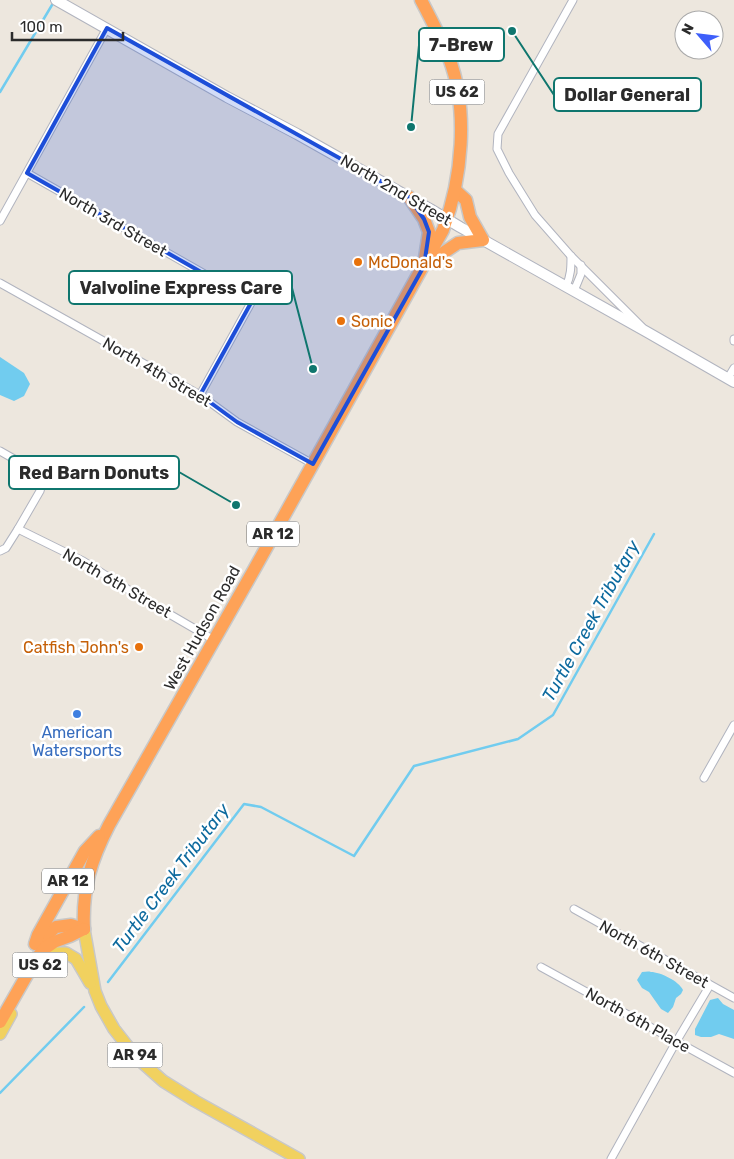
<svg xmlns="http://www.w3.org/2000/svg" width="734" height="1159" viewBox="0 0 734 1159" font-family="Rubik,sans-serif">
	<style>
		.water { fill: #71ccef }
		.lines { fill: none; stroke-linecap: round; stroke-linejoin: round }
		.stream { stroke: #71ccef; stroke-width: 2.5 }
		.street-casing { stroke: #b1b4bf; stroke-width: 9 }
		.secondary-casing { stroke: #b1b4bf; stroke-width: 12 }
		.primary-casing { stroke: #c8c8c8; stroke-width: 14 }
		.highway-casing { stroke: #c8c8c8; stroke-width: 15 }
		.street { stroke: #fff; stroke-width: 7 }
		.secondary { stroke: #fff; stroke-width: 10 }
		.primary { stroke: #f1d15f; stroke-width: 11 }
		.highway { stroke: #fea257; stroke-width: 12 }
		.marked { fill: #1d4ed8; fill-opacity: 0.2; stroke: #1d4ed8; stroke-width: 4; stroke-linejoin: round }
		.food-dot { fill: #e8710a; stroke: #fff; stroke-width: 2 }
		.shop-dot { fill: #3f7fe0; stroke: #fff; stroke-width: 2 }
		.labels { text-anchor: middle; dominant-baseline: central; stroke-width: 5; stroke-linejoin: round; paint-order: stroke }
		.shield { fill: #fff; stroke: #6b6b6b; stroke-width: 1 }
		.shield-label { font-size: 15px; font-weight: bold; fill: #2b2b2b }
		.street-label { font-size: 16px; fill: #2b2b2b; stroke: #fff }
		.food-label { font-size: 16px; fill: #c56008; stroke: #fff; text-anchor: start }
		.shop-label { font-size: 16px; fill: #366cbe; stroke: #fff }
		.water-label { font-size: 18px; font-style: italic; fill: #0d6a9e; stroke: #fff }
		.leader { fill: none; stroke: #0f766e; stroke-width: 2 }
		.callout-dot { fill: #0f766e; stroke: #fff; stroke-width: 2 }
		.callout { fill: #fff; stroke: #0f766e; stroke-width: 2 }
		.callout-label { font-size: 18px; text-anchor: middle; font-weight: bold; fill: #2b2b2b }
	</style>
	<rect width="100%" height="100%" fill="#ede7de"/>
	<g class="water">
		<path d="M 0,357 L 24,373 L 30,384 L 24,396 L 14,401 L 0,395 Z"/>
		<path d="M 642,972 C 645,972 648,971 651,972 C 660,972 679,981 683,990 L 681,994 L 676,998 L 673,1007 L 668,1013 L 661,1009 L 649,992 L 642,988 L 637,980 Z"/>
		<path d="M 718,998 L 723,1004 L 734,1010 L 734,1039 L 719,1034 L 711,1037 L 701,1037 L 695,1035 L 695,1029 L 710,1000 Z"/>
	</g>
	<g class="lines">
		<g class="stream">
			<path d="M 0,92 L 52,5"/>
			<path d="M 108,982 L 244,804 L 261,807 L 354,856 L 414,766 L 518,739 L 553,715 L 654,534"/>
			<path d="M 0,1093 L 84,1007"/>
		</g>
		<defs>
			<g id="street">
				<path d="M 573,0 L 498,134 L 497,149 L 509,173 L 535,215 L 571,256 L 642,327"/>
				<path d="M 27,173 L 252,301 L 200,395"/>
				<path d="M 0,221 L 107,28"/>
				<path d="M 0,283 L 200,395 L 237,422 L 313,464"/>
				<path d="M 566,286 C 571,276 571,267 571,256"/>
				<path d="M 574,291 L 581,274 L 581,265"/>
				<path d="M 734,339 L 734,341"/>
				<path d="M 728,378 L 734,368"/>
				<path d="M 0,451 L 44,476 L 40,491 L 18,529 L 6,548 L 0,551"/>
				<path d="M 18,529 L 83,561 L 140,597 L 214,640"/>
				<path d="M 704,778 L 734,725"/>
				<path d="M 574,909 L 734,998"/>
				<path d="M 541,967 L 734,1073"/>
				<path d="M 611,1159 L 676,1042 L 710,985"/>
			</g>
			<path id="secondary" d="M 56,0 L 227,97 L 297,134 L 430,209 L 460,227 L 647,332 L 734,382"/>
			<g id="primary">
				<path d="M 84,929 L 95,991 L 101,1006 L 114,1029 L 136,1057 L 163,1081 L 195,1101 L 299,1159"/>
				<path d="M 36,970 L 43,959 L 54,953 L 66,953 L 76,959 L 90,983"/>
				<path d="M 0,1034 L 11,1014"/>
			</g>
			<g id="highway">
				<path d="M 409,197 L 424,219 L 429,232 L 425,258"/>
				<path d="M 428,263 L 458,243 L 483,240 L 470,217 L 466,200 L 455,190"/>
				<path d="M 84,929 C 82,888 91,860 109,825 L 255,568 L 443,230 C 462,179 469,110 449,58 C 441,38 431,19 421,0"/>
				<path d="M 38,942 L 56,927 L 71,925 L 84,929"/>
				<path d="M 35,944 L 38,935 L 85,851 L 99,836"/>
				<path d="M 0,1022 L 36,959 L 44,949 L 54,942 L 70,936 L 84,929"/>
			</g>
		</defs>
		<use href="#street" class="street-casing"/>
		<use href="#secondary" class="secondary-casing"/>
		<use href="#primary" class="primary-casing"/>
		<use href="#highway" class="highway-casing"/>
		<use href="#street" class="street"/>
		<use href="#secondary" class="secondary"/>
		<use href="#primary" class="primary"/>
		<use href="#highway" class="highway"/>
	</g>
	<path class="marked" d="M 107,28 L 409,197 L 424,219 L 429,232 L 424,266 L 313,464 L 237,422 L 200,395 L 252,301 L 27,173 Z"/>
	<g class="food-dot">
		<circle cx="358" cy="262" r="5"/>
		<circle cx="341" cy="321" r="5"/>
		<circle cx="139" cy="647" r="5"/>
	</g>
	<circle class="shop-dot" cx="77" cy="714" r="5"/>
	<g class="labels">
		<g class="shield">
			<rect x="429.5" y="79.5" width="55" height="25" rx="4"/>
			<rect x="247" y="521.5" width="52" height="25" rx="4"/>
			<rect x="42" y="868.5" width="52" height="25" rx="4"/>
			<rect x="12.5" y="952.5" width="55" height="25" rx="4"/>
			<rect x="107.5" y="1042.5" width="55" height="25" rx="4"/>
		</g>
		<g class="shield-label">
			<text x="457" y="92">US 62</text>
			<text x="273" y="534">AR 12</text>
			<text x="68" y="881">AR 12</text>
			<text x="40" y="965">US 62</text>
			<text x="135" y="1055">AR 94</text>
		</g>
		<g class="street-label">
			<text transform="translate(396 190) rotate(30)">North 2nd Street</text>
			<text transform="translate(113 222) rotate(30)">North 3rd Street</text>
			<text transform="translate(157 372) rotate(30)">North 4th Street</text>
			<text transform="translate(117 583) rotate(30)">North 6th Street</text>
			<text transform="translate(202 628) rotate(-61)">West Hudson Road</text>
			<text transform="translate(654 954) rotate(29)">North 6th Street</text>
			<text transform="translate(638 1020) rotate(29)">North 6th Place</text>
		</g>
		<g class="food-label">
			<text x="368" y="262">McDonald's</text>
			<text x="351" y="321">Sonic</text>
			<text x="129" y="647" text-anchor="end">Catfish John's</text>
		</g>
		<g class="shop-label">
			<text x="77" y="732">American<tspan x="77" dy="18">Watersports</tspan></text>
		</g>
		<g class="water-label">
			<text transform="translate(591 621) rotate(-61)">Turtle Creek Tributary</text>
			<text transform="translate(171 878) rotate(-53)">Turtle Creek Tributary</text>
		</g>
	</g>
	<path class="leader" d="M411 127L419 45M512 31L554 95M313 369L292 288M236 505L179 472"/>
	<g class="callout-dot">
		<circle cx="411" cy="127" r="5"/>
		<circle cx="512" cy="31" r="5"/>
		<circle cx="313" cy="369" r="5"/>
		<circle cx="236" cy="505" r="5"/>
	</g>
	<g class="callout">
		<rect x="419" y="28" width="85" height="33" rx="5"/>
		<rect x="554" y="78" width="147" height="33" rx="5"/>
		<rect x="69" y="271" width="223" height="33" rx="5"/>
		<rect x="9" y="456" width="170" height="33" rx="5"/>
	</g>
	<g class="callout-label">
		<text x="461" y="51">7-Brew</text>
		<text x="627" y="101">Dollar General</text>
		<text x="181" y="294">Valvoline Express Care</text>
		<text x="94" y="479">Red Barn Donuts</text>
	</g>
	<g transform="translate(699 35) rotate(298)"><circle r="24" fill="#ffffff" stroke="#aaaaaa"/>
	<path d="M0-4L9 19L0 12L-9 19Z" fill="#3e5ffa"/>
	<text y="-8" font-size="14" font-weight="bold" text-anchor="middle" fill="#2b2b2b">N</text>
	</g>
	<path d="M12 32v8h111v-8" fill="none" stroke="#2b2b2b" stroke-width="2.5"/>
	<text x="20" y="32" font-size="15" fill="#2b2b2b" stroke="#ffffff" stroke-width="4" paint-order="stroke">100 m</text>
</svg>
